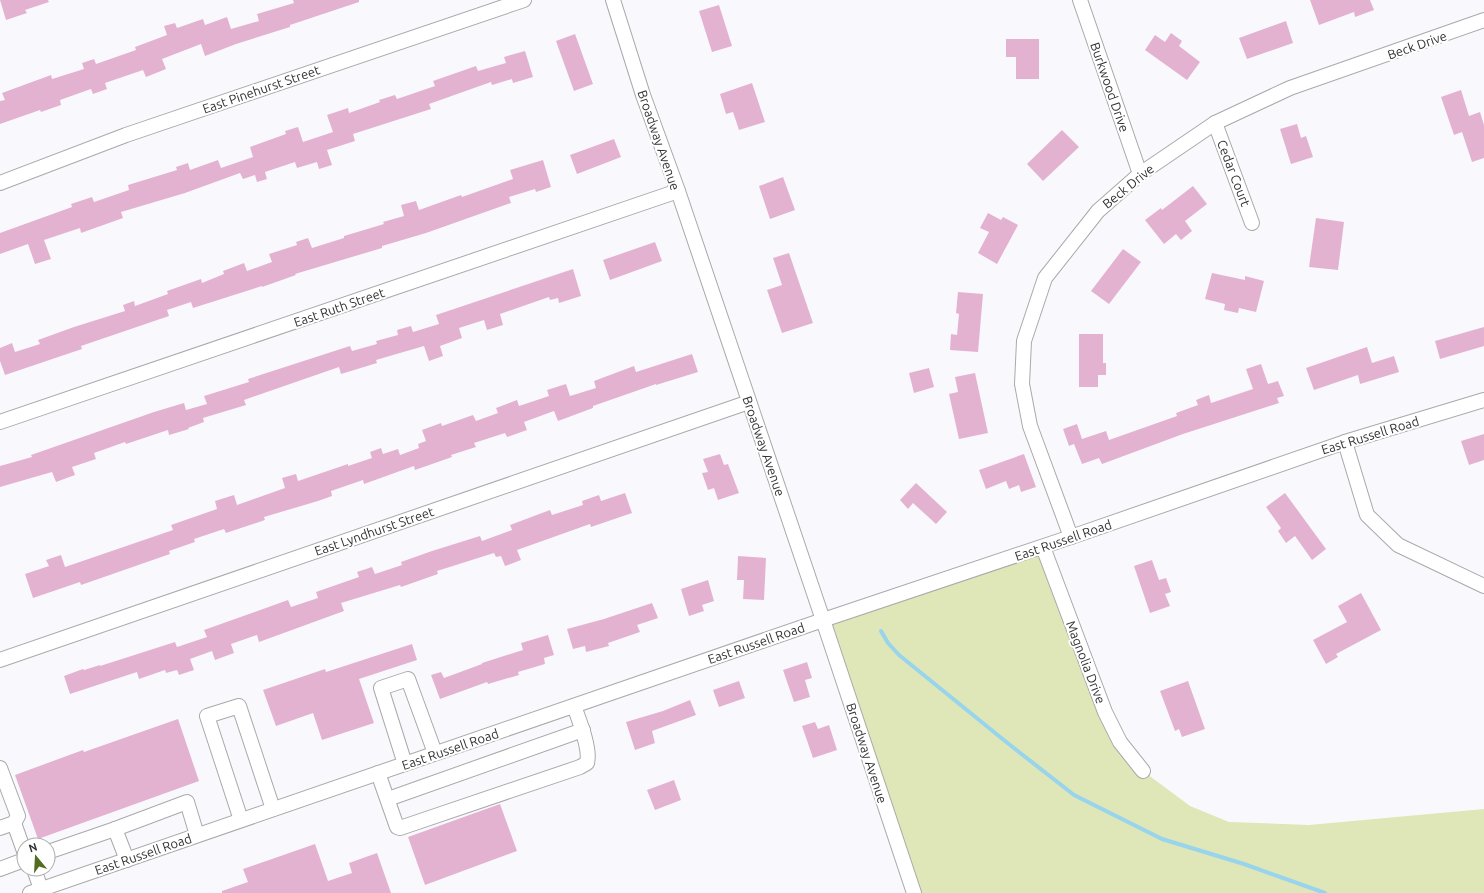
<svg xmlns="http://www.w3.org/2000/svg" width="1484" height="893" viewBox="0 0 1484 893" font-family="Ubuntu,sans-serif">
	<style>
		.green { fill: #dfe6b7 }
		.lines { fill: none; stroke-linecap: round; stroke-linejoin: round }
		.stream { stroke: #99d4ed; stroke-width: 4 }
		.building { fill: #e4b2d1 }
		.minor-casing { stroke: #a9a9ac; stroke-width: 16 }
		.minor { stroke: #fff; stroke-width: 14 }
		.labels { text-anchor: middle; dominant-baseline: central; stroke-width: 4; stroke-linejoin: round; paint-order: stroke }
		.street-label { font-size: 13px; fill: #323233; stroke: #fff }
	</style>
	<rect width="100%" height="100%" fill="#f9f9fd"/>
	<path class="green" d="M 1043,547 L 1105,712 L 1143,771 L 1190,806 L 1229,822 L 1309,825 L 1484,809 L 1484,893 L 914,893 L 823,620 Z"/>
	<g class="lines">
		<path class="stream" d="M 881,631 L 888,643 L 899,655 L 1010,745 L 1074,795 L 1162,839 L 1244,864 L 1325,893"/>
	</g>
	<g class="building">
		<path d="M 0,0 L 48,0 L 49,2 L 25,10 L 27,13 L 6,20 Z"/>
		<path d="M 293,0 L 359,0 L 359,2 L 290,25 L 290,27 L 236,44 L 205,56 L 201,44 L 162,59 L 166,69 L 146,77 L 143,70 L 105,83 L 107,89 L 93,94 L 91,89 L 60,100 L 61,105 L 41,112 L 40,110 L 0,124 L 0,101 L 5,100 L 2,93 L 51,75 L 52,79 L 84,69 L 82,63 L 94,59 L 96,64 L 136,50 L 135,47 L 167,35 L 164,26 L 175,23 L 177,28 L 203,19 L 205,25 L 227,17 L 231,29 L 259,21 L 257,14 L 294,3 Z"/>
		<path d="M 1310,0 L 1370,0 L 1374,10 L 1355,17 L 1354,12 L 1319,25 Z"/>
		<path d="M 719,5 L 732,46 L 712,52 L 699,11 Z"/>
		<path d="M 1286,21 L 1293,43 L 1247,59 L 1239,38 Z"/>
		<path d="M 1171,33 L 1182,41 L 1179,46 L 1200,62 L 1187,80 L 1145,50 L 1155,35 L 1165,42 Z"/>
		<path d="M 575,34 L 593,84 L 574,91 L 556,41 Z"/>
		<path d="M 1006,39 L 1039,39 L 1039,79 L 1016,79 L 1016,57 L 1006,57 Z"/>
		<path d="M 525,51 L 533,77 L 513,83 L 512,79 L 492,85 L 491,82 L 429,104 L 431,109 L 353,134 L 355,141 L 327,150 L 332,165 L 319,169 L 317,162 L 297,168 L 295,162 L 265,172 L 267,179 L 257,182 L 255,175 L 243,179 L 240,173 L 185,193 L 121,212 L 123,218 L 81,233 L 80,228 L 44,240 L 51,259 L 35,264 L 28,244 L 0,254 L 0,233 L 72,207 L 71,204 L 92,197 L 94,202 L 129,190 L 128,185 L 177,170 L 176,167 L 188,163 L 190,170 L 218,160 L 221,168 L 253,157 L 250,147 L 286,134 L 285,131 L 298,127 L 303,142 L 333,132 L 327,115 L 348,108 L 349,113 L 380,102 L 379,100 L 395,95 L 397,99 L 435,86 L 433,81 L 476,66 L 478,71 L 506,63 L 504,57 Z"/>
		<path d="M 752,83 L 765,122 L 739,130 L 733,112 L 726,114 L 720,94 Z"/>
		<path d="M 1461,90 L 1469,116 L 1480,112 L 1484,125 L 1484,158 L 1472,162 L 1462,132 L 1454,135 L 1441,97 Z"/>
		<path d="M 1297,124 L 1301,138 L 1306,136 L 1313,157 L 1291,164 L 1280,129 Z"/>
		<path d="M 1062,130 L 1079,147 L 1043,181 L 1027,164 Z"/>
		<path d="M 614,139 L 621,157 L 577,174 L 570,155 Z"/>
		<path d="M 543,160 L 551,187 L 536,192 L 535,189 L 509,197 L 511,203 L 426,233 L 382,246 L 382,248 L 295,274 L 296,275 L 262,287 L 262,286 L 193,308 L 191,302 L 167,310 L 169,316 L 81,346 L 82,349 L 5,375 L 0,361 L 0,348 L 12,343 L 15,352 L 40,344 L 38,340 L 74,327 L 125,311 L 123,305 L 134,301 L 135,306 L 168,294 L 167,291 L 201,279 L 202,283 L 224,274 L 223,271 L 244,263 L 247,271 L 272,262 L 269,254 L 297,245 L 296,242 L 308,238 L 312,248 L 344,238 L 344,236 L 384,224 L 383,222 L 404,216 L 401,205 L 416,201 L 419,210 L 461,195 L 462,197 L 513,179 L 510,170 Z"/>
		<path d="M 783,177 L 795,210 L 770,219 L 759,186 Z"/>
		<path d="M 1193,186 L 1207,204 L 1185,221 L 1192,231 L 1181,240 L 1176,234 L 1164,244 L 1145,220 L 1161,208 L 1162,210 Z"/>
		<path d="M 988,213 L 1001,220 L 1003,217 L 1018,225 L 997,264 L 978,253 L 989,232 L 980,228 Z"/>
		<path d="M 1316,218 L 1344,222 L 1338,270 L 1309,267 Z"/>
		<path d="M 655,242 L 662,261 L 610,280 L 603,260 Z"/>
		<path d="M 1123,249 L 1141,262 L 1109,304 L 1091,291 Z"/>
		<path d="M 789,253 L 813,323 L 782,333 L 767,290 L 782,285 L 773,258 Z"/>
		<path d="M 573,269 L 581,296 L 559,303 L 558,298 L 550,300 L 549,297 L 500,314 L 503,325 L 487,330 L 484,320 L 459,328 L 462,338 L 440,346 L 443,356 L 429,361 L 424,346 L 376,360 L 377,363 L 341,374 L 339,367 L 244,400 L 246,405 L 203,418 L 204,422 L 188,428 L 189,429 L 169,435 L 168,430 L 126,444 L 125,442 L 94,453 L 96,459 L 72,467 L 75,475 L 56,482 L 52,472 L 0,487 L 0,466 L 32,457 L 31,455 L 154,412 L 184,403 L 186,410 L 207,404 L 204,396 L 249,382 L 248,379 L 350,346 L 352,351 L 377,344 L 376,341 L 398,335 L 397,330 L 411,326 L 413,332 L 439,324 L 436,315 Z"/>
		<path d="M 1212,273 L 1245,280 L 1245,276 L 1264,281 L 1256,312 L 1239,308 L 1238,313 L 1224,310 L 1225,304 L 1205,299 Z"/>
		<path d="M 958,292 L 983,294 L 978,352 L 950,350 L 951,334 L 957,335 L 959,314 L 956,313 Z"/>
		<path d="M 1484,327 L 1484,346 L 1440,359 L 1435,341 Z"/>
		<path d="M 1079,334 L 1103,334 L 1103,363 L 1106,363 L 1106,375 L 1098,375 L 1098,387 L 1079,387 Z"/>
		<path d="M 1367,347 L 1372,363 L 1394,356 L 1399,372 L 1360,384 L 1358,375 L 1314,390 L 1306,368 Z"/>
		<path d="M 692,354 L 698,372 L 656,385 L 656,384 L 593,406 L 593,408 L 558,421 L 554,411 L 524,422 L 527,430 L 507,437 L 505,433 L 474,443 L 476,447 L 451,455 L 452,457 L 415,470 L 414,466 L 364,484 L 363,480 L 331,491 L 332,496 L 318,501 L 264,517 L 265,520 L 226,533 L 224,529 L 194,539 L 195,542 L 169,551 L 170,554 L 81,585 L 80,582 L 33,598 L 25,574 L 49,566 L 46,560 L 61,555 L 65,567 L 173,530 L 171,525 L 217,509 L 215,501 L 234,495 L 237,505 L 285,488 L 282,478 L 296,474 L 298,481 L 348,464 L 348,466 L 372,458 L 370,452 L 381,448 L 383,454 L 398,449 L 400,455 L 419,448 L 418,444 L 426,441 L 422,430 L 441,423 L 442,426 L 473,415 L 476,421 L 498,413 L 496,408 L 517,400 L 519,406 L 549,396 L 547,390 L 566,384 L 570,396 L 596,388 L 594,381 L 634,366 L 636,372 Z"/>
		<path d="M 1261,364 L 1268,384 L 1278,381 L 1284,396 L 1277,398 L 1279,403 L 1183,434 L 1102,464 L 1099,458 L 1082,464 L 1074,444 L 1069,446 L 1063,429 L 1077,424 L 1082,439 L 1106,431 L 1109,440 L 1177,416 L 1176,413 L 1198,405 L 1196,400 L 1209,395 L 1211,403 L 1253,389 L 1246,369 Z"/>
		<path d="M 929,368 L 934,387 L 914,393 L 909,373 Z"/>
		<path d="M 975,373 L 988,433 L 959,439 L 949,394 L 958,392 L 955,377 Z"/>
		<path d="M 1484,434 L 1484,460 L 1469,465 L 1461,441 Z"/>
		<path d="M 720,454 L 724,465 L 728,464 L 739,493 L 718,500 L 714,488 L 708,490 L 702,473 L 708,472 L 703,459 Z"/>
		<path d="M 1024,454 L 1036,487 L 1021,492 L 1019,485 L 1009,489 L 1006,481 L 986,489 L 979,470 Z"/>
		<path d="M 916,483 L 947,512 L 936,524 L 913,503 L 908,509 L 900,500 Z"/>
		<path d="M 625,493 L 632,513 L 591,527 L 590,524 L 517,550 L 521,560 L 505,566 L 501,556 L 496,557 L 494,553 L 437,571 L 438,574 L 401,587 L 400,585 L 341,603 L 344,611 L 259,642 L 257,635 L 231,644 L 234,653 L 215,660 L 212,651 L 190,659 L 194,670 L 179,675 L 177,670 L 166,673 L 165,670 L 139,679 L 137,672 L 70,694 L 64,676 L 83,669 L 84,670 L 100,665 L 100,666 L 175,642 L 177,647 L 207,637 L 204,630 L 288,600 L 291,607 L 318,598 L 316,592 L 359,577 L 357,572 L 372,567 L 375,574 L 402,565 L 401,562 L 432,551 L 480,536 L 482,541 L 512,530 L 510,525 L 550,510 L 552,515 L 583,505 L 582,501 L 599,495 L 601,501 Z"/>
		<path d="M 1285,493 L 1326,549 L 1312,560 L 1295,536 L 1286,543 L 1278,531 L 1281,528 L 1266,507 Z"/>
		<path d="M 738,556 L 766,558 L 764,600 L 743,599 L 744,580 L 737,580 Z"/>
		<path d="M 1152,560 L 1159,580 L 1166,578 L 1171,592 L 1165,594 L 1170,606 L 1150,613 L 1134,566 Z"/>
		<path d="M 708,580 L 714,601 L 702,605 L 704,611 L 689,616 L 681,589 Z"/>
		<path d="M 1361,593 L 1381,630 L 1336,654 L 1338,657 L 1326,664 L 1313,640 L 1347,622 L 1338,606 Z"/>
		<path d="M 652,603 L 658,618 L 637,625 L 640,632 L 608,643 L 609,646 L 586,652 L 585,646 L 573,649 L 567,629 L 604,619 Z"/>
		<path d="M 548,635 L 554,655 L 544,658 L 545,664 L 518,672 L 519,675 L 488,684 L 487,682 L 440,699 L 431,675 L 441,672 L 444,678 L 482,664 L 482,663 L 523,650 L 521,643 Z"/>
		<path d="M 412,644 L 417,660 L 359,679 L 374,723 L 322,740 L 313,713 L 276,726 L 263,690 L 325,669 L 326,672 Z"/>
		<path d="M 807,662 L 812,678 L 805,680 L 810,697 L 794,702 L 783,670 Z"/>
		<path d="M 739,681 L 745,698 L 719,707 L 713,690 Z"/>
		<path d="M 1188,681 L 1205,729 L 1182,737 L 1179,729 L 1175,731 L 1160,691 Z"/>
		<path d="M 690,700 L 696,715 L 652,731 L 655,743 L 635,750 L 626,722 L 663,711 Z"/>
		<path d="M 178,719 L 199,781 L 38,839 L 15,775 L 83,750 L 84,752 Z"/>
		<path d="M 815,722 L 818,729 L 829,725 L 837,750 L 813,758 L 802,726 Z"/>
		<path d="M 674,780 L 681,800 L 655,810 L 647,790 Z"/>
		<path d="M 500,804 L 517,851 L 425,885 L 408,837 Z"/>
		<path d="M 315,844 L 328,881 L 352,873 L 349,863 L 377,853 L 391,893 L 222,893 L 222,891 L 248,882 L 243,869 Z"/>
	</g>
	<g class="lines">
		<defs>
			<g id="minor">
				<path d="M 613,0 L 643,95 L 678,191 L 823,620 L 914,893"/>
				<path d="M 1080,0 L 1140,174"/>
				<path d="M 1215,123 L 1252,223"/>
				<path d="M 0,183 L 126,135 L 524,0"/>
				<path d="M 0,422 L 678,191"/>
				<path d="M 1345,442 L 1367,515 L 1398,545 L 1484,586"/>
				<path d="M 1071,537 L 1030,426 L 1022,384 L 1024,341 L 1045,278 L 1098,211 L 1140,174 L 1215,123 L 1290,88 L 1484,20"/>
				<path d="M 1043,547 L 1105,712 L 1120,742 L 1143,771"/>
				<path d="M 0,660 L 749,402"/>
				<path d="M 405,764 L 381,688 L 408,679 L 435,753"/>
				<path d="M 0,768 L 18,816 L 14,823 L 0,828"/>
				<path d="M 378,773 L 397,827 L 400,828 L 580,767 L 587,763 C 591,749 579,720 574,706"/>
				<path d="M 388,799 L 583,730"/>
				<path d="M 241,820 L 207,716 L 239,706 L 273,809"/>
				<path d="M 14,823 L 24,851"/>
				<path d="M 48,852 L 115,829"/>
				<path d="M 127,860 L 115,829 L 187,802 L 197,835"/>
				<path d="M 0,869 L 24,860"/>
				<path d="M 34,869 L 41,889"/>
				<path d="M 30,893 L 823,620 L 1071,537 L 1345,442 L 1484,400"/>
			</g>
		</defs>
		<use href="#minor" class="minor-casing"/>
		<use href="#minor" class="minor"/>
	</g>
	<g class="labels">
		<g class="street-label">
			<text transform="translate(1417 45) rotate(-19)">Beck Drive</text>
			<text transform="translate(1110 87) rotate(71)">Burkwood Drive</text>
			<text transform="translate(261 89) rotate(-19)">East Pinehurst Street</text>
			<text transform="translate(659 140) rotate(71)">Broadway Avenue</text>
			<text transform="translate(1234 173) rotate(69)">Cedar Court</text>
			<text transform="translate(1128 186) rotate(-39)">Beck Drive</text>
			<text transform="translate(339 307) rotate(-19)">East Ruth Street</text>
			<text transform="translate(1370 435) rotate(-17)">East Russell Road</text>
			<text transform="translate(764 446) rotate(71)">Broadway Avenue</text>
			<text transform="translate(374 531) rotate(-19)">East Lyndhurst Street</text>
			<text transform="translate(1063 540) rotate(-19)">East Russell Road</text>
			<text transform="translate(756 643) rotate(-19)">East Russell Road</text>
			<text transform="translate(1086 662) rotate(69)">Magnolia Drive</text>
			<text transform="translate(450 749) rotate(-19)">East Russell Road</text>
			<text transform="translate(867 753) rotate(72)">Broadway Avenue</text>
			<text transform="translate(143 854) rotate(-19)">East Russell Road</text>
		</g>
	</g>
	<g transform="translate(36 857) rotate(342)"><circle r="19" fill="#ffffff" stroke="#adadad"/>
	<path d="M0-3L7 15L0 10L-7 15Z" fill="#536d1f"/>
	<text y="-6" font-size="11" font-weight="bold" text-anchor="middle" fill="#323233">N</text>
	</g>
</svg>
